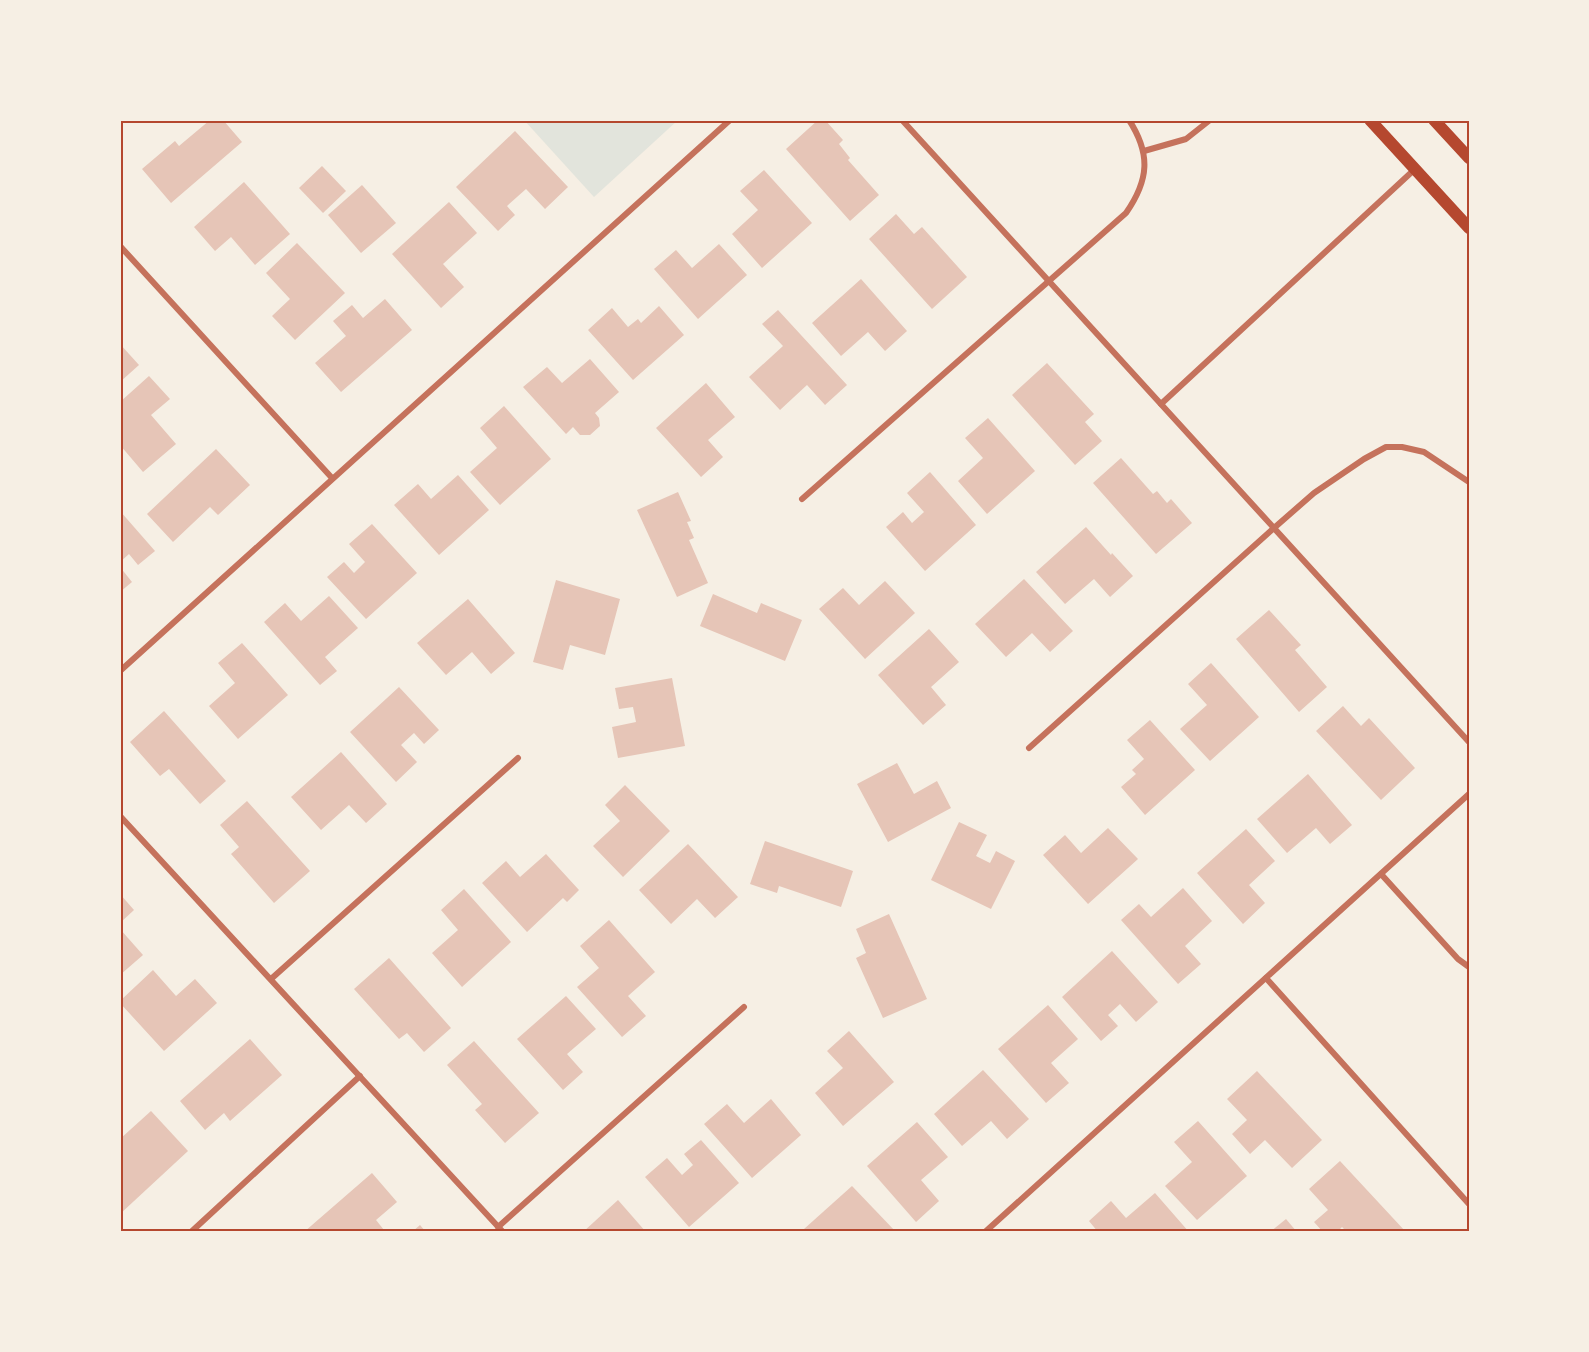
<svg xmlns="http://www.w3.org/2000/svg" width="1589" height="1352" viewBox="0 0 1589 1352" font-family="'Asap Condensed',sans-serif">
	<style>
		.green { fill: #e2e4dc }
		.building { fill: #e6c5b7 }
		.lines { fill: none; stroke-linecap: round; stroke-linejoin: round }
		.minor { stroke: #c5725c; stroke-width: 6 }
		.secondary { stroke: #b5482f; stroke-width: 12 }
		.neatline { fill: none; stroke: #b5482f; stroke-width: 2 }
	</style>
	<rect width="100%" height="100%" fill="#f6efe4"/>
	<path class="green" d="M 524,120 L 678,120 L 594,197 Z"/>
	<g class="building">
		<path d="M 210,120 L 223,120 L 242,142 L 171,203 L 142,169 L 175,141 L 179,146 Z"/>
		<path d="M 818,120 L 825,120 L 843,140 L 839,144 L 850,158 L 848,160 L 879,195 L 850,221 L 786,149 Z"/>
		<path d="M 515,131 L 568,187 L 545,209 L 526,189 L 507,206 L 515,215 L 498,231 L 456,187 Z"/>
		<path d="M 322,166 L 346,191 L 323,213 L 299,188 Z"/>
		<path d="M 764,170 L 812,223 L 762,268 L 732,234 L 758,210 L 740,191 Z"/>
		<path d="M 244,182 L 290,234 L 255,265 L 231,237 L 215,251 L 194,227 Z"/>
		<path d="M 362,185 L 396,223 L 361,253 L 328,215 Z"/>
		<path d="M 449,202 L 477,233 L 443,264 L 464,287 L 441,308 L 392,254 Z"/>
		<path d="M 896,214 L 914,234 L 922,227 L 967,277 L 932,309 L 869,239 Z"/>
		<path d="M 297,243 L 345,293 L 295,340 L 272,316 L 290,299 L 266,273 Z"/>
		<path d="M 719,244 L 747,275 L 698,319 L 654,269 L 676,250 L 692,268 Z"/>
		<path d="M 861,279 L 907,331 L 885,351 L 868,332 L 841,356 L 812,323 Z"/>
		<path d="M 385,299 L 412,330 L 341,392 L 315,363 L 346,336 L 333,321 L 352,305 L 363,318 Z"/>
		<path d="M 659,306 L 684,335 L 633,380 L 588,330 L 612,308 L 628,327 L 638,319 L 641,323 Z"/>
		<path d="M 778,310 L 847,385 L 825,405 L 807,385 L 780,410 L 749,377 L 783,346 L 762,324 Z"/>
		<path d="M 120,344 L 139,365 L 120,382 Z"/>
		<path d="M 590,359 L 619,392 L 595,413 L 599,418 L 600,426 L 590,435 L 580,435 L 573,427 L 566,434 L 523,387 L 547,367 L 562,383 Z"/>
		<path d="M 1047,363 L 1094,414 L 1085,422 L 1102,441 L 1075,465 L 1012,395 Z"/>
		<path d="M 149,376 L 170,399 L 151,415 L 176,444 L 143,472 L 120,445 L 120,402 Z"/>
		<path d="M 706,383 L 735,417 L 708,440 L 723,457 L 701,477 L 656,428 Z"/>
		<path d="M 504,406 L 551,459 L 500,505 L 470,472 L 497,448 L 480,428 Z"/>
		<path d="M 988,418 L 1035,471 L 987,514 L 958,481 L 983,458 L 965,438 Z"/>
		<path d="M 216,449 L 250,485 L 218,515 L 210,507 L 173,542 L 147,514 Z"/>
		<path d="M 1121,458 L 1153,494 L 1157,491 L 1167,503 L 1171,499 L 1192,523 L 1156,554 L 1093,483 Z"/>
		<path d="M 930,472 L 976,525 L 925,571 L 886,527 L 903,512 L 912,523 L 924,512 L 907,493 Z"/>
		<path d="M 458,475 L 489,510 L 439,555 L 394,505 L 418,484 L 431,499 Z"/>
		<path d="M 678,492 L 691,521 L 687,522 L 694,538 L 689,540 L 708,583 L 677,597 L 637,510 Z"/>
		<path d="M 120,511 L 155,551 L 138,565 L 129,554 L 120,562 Z"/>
		<path d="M 372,524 L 417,573 L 366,619 L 327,577 L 344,562 L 354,573 L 365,562 L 349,544 Z"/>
		<path d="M 1086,527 L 1111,555 L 1112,553 L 1133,576 L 1110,597 L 1094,579 L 1065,604 L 1036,572 Z"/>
		<path d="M 120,567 L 132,582 L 120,592 Z"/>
		<path d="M 1024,579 L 1073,631 L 1050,652 L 1032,633 L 1006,657 L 975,624 Z"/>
		<path d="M 556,580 L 620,599 L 605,655 L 570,645 L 563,670 L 533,662 Z"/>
		<path d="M 885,581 L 915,613 L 865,659 L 819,609 L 843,588 L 859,605 Z"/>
		<path d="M 713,594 L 757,613 L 761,603 L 802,620 L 785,661 L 700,626 Z"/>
		<path d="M 329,596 L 358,628 L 325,657 L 337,671 L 320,685 L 264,622 L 285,603 L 301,621 Z"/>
		<path d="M 468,599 L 515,653 L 491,674 L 472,652 L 446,675 L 417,643 Z"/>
		<path d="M 1269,610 L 1301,645 L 1295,650 L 1327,687 L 1299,712 L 1236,639 Z"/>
		<path d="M 929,629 L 959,662 L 931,687 L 946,705 L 923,725 L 878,675 Z"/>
		<path d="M 242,643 L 288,695 L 238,739 L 209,706 L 235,683 L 218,663 Z"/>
		<path d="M 1211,663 L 1259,717 L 1210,761 L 1180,729 L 1207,705 L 1188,684 Z"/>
		<path d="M 672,678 L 685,746 L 618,758 L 612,727 L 636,722 L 633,707 L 619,709 L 615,688 Z"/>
		<path d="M 399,687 L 439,730 L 424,744 L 414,733 L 401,745 L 417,762 L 396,782 L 350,732 Z"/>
		<path d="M 1343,706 L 1361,726 L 1369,718 L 1415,768 L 1381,800 L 1316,731 Z"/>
		<path d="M 164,711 L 226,781 L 200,804 L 169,769 L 160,776 L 130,742 Z"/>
		<path d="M 1150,720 L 1195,770 L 1145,815 L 1121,787 L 1136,774 L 1132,770 L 1144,759 L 1127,740 Z"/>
		<path d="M 341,752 L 387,804 L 366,823 L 349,805 L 321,830 L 291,797 Z"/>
		<path d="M 897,763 L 914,794 L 937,781 L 951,808 L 888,842 L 857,784 Z"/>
		<path d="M 1308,774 L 1352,825 L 1330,844 L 1316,828 L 1287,853 L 1257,819 Z"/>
		<path d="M 625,785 L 670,831 L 623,877 L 593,846 L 620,821 L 605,805 Z"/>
		<path d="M 247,801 L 310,871 L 274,903 L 231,854 L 239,847 L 220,825 Z"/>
		<path d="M 959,822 L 987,835 L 976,856 L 990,863 L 996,851 L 1015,861 L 991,909 L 931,880 Z"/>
		<path d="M 1108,828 L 1138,859 L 1088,904 L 1043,855 L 1065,835 L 1081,853 Z"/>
		<path d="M 1246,829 L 1275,861 L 1249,885 L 1265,903 L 1243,924 L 1197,873 Z"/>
		<path d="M 765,841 L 853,871 L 841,907 L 779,886 L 777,893 L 750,884 Z"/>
		<path d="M 688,844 L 738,897 L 715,918 L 697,899 L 671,924 L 639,890 Z"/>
		<path d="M 546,854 L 579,890 L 567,902 L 563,898 L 527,932 L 482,883 L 506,861 L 520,877 Z"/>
		<path d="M 1183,888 L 1212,921 L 1185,946 L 1201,964 L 1178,984 L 1121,920 L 1139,904 L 1151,917 Z"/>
		<path d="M 464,889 L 511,942 L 462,987 L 432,953 L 458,930 L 441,910 Z"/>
		<path d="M 120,894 L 134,910 L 120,923 Z"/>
		<path d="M 889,914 L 927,999 L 883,1018 L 856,958 L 866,953 L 856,929 Z"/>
		<path d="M 609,920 L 655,972 L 628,996 L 646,1016 L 622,1037 L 577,987 L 599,968 L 580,946 Z"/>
		<path d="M 120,929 L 143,955 L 120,975 Z"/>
		<path d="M 1112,951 L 1158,1002 L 1136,1022 L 1120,1004 L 1108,1015 L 1118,1026 L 1101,1041 L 1062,997 Z"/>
		<path d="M 389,958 L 451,1028 L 424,1052 L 407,1033 L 399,1039 L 354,989 Z"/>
		<path d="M 153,970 L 176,996 L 195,979 L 217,1003 L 164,1051 L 120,1003 L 120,1001 Z"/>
		<path d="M 566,996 L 596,1029 L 567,1054 L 583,1072 L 563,1090 L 517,1039 Z"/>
		<path d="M 1048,1005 L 1078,1039 L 1051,1063 L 1069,1083 L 1046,1103 L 998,1049 Z"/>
		<path d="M 849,1031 L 894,1082 L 843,1126 L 815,1093 L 843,1068 L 827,1051 Z"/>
		<path d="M 250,1039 L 282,1075 L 230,1121 L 224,1113 L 205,1130 L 180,1101 Z"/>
		<path d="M 474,1041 L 539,1113 L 505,1143 L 475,1110 L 482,1104 L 447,1065 Z"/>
		<path d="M 983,1070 L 1029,1119 L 1007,1139 L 991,1121 L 962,1146 L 934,1114 Z"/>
		<path d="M 1257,1071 L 1322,1140 L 1292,1168 L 1265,1140 L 1250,1154 L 1232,1134 L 1247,1120 L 1227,1099 Z"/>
		<path d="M 771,1099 L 801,1135 L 752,1178 L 704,1124 L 727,1104 L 744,1123 Z"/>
		<path d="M 151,1111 L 188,1151 L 120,1214 L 120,1139 Z"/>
		<path d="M 1198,1121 L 1247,1176 L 1197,1220 L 1165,1186 L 1192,1162 L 1174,1142 Z"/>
		<path d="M 917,1122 L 948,1157 L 921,1180 L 939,1201 L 916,1222 L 867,1166 Z"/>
		<path d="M 701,1140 L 739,1183 L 689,1227 L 645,1177 L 667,1158 L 682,1175 L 693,1165 L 684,1154 Z"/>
		<path d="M 1340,1161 L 1405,1231 L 1403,1232 L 1347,1232 L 1342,1227 L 1337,1232 L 1323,1232 L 1314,1222 L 1328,1210 L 1309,1189 Z"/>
		<path d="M 372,1173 L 397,1202 L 376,1220 L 384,1230 L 381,1232 L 304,1232 Z"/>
		<path d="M 852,1186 L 896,1232 L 807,1232 L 804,1229 Z"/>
		<path d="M 1155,1193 L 1189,1232 L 1098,1232 L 1089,1221 L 1111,1201 L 1126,1218 Z"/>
		<path d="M 618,1200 L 646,1232 L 583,1232 Z"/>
		<path d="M 1286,1219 L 1297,1232 L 1270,1232 Z"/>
		<path d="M 420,1225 L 426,1232 L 412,1232 Z"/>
	</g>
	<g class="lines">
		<g class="minor">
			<path d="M 902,120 L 1469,742"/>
			<path d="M 1144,151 L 1186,139 L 1210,120"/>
			<path d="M 120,246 L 332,478"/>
			<path d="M 1161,404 L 1415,169"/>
			<path d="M 802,499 L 1126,213 C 1149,180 1151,154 1129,120"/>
			<path d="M 120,671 L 730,120"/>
			<path d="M 1029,748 L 1274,528 L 1314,493 L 1364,459 L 1386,447 L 1402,447 L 1424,452 L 1469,482"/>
			<path d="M 120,816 L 503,1232"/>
			<path d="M 1381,874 L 1458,959 L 1469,967"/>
			<path d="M 1266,978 L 1469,1204"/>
			<path d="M 271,979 L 518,758"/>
			<path d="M 498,1227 L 744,1007"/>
			<path d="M 191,1232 L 360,1076"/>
			<path d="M 985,1232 L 1469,794"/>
		</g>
		<g class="secondary">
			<path d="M 1370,120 L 1469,228"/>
			<path d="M 1434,120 L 1469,158"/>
		</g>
	</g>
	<rect width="1589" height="1352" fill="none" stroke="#f6efe4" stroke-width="243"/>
	<rect x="122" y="122" width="1346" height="1108" class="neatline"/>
</svg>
